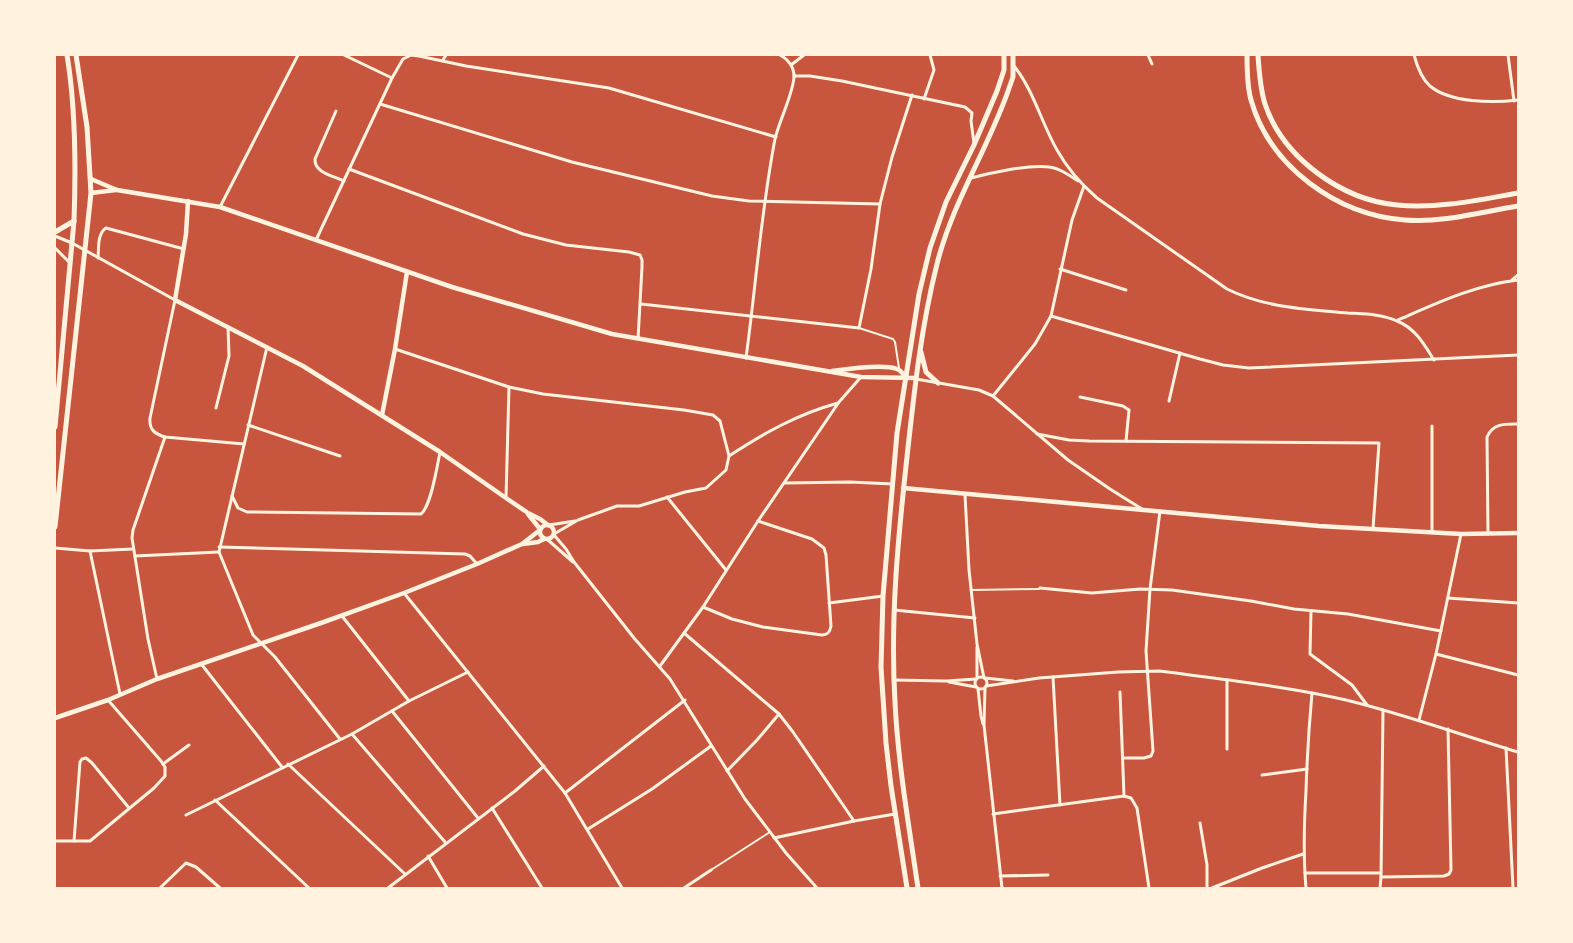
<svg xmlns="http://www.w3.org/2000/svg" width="1573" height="943" viewBox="0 0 1573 943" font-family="Figtree,sans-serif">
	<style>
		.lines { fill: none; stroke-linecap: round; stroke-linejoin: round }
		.service { stroke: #fff3e0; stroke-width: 2 }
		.minor { stroke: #fff3e0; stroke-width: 3 }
		.tertiary { stroke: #fff3e0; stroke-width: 4.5 }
		.secondary { stroke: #fff3e0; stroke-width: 5 }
	</style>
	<rect width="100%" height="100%" fill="#c8553d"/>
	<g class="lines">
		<g class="service">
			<path d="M 859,328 L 893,339 L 895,342 L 899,368"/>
			<path d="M 971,590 L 1039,589"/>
			<path d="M 711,870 L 770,832"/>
		</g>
		<g class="minor">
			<path d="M 344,55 L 392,78"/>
			<path d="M 1148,55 L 1152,64"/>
			<path d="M 1414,55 C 1417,66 1421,78 1430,86 C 1450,103 1493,103 1518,100"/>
			<path d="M 1508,55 L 1514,101"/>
			<path d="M 443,60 L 446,55"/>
			<path d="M 791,65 L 804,55"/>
			<path d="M 1014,66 C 1034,91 1041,122 1057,150 C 1067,168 1081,184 1097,198 L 1227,289 C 1265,308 1307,309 1348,313 C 1364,314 1382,314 1397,321 C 1415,328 1424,344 1434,360"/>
			<path d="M 794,76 L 810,76 L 842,81 L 965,107 L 972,113 L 971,121 L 974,143"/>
			<path d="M 924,99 L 934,70 L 930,55"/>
			<path d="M 380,104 L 572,162 L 712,196 L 749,201 L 880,204"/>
			<path d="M 336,111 L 315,159 C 314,173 334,176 344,181"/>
			<path d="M 349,169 L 523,234 L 566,245 L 629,252 L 640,255 L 642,260 L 642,267 L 638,339"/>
			<path d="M 971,178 C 990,173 1030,164 1049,167 C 1059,168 1069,175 1078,181"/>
			<path d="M 220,207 L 298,55"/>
			<path d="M 55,236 L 72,243 L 175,300 L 150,418 C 149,430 155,434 165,437 L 244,444"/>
			<path d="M 316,240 L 392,78 L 403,59 L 411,55 L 419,56 L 466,66 L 609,88 L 776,137"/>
			<path d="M 55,248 L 70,263"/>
			<path d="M 98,258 C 99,248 97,234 106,228 L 184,249"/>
			<path d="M 1060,269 L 1126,290"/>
			<path d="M 1512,280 L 1518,275"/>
			<path d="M 641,304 L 859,328 L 871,269 L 880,204 L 892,157 L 912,95"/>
			<path d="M 1051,316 L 1200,359 L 1223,365 L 1249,368 L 1518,355"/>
			<path d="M 1398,320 C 1437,303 1475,285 1518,280"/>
			<path d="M 267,347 L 219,552 L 253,635 L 275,657 L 340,739"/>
			<path d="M 395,349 L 509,387 L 543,394 L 684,410 L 713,415 L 720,421 L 729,456"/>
			<path d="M 746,358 C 756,285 761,211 775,139 C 779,121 794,92 794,76 C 794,67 788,59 780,55"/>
			<path d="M 916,379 L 979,390 L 993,396 L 1068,460 L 1110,489 L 1142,509"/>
			<path d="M 993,396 L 1035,344 L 1051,316 L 1072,220 L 1084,186"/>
			<path d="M 1080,397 L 1123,406 L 1129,410 L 1126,441"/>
			<path d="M 1169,401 L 1180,353"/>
			<path d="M 216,408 L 229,356 L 228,327"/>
			<path d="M 248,425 L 340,456"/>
			<path d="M 1037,434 L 1069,440 L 1089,441 L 1379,443 L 1373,529"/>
			<path d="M 785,483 L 850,482 L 893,484"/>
			<path d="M 965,495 L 969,570 L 977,644 L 984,678"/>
			<path d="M 232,496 L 238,508 L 247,512 L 421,514 C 431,506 437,467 440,452"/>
			<path d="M 667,497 L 726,570"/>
			<path d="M 506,498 L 509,387"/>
			<path d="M 549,525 L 575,521"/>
			<path d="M 1432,532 L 1432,426"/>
			<path d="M 554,534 L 578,520 L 617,506 L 639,506 L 685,492 L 706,488 L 726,470 L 729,456 C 764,433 798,414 838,403"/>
			<path d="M 1488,534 L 1487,437 C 1493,423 1505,424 1518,424"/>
			<path d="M 554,535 L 566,549 L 574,562 L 634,638 L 670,679 L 745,799 L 786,853 L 817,888"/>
			<path d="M 548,540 L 573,562"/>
			<path d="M 219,547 L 465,554 L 470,556 L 477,564"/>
			<path d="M 55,548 L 90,551 L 133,549"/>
			<path d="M 90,551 L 120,694"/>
			<path d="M 135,556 L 219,552"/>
			<path d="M 1040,588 L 1092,593 L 1140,589 L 1172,590 L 1251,601 L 1294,609 L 1348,614 L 1441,631"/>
			<path d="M 404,593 L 565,793 L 622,888"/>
			<path d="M 1448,598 L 1518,603"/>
			<path d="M 829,603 L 883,596"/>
			<path d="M 703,607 L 732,619 L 763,627 L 822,635 C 828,635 830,632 831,626 L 826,555 L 824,548 L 812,539 L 758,521"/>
			<path d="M 894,610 L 975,618"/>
			<path d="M 1311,611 L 1310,654 L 1352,685 L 1367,705"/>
			<path d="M 342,616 L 409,701"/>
			<path d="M 684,633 L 779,714 L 793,732 L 854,821"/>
			<path d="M 977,647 L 977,678"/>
			<path d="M 1436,654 L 1518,675"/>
			<path d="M 202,665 L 282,767"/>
			<path d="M 660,666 L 703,607 L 758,521 L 839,402 L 861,377"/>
			<circle cx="981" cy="683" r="6"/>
			<path d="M 1053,677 L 1060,805"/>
			<path d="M 985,678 L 1013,681"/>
			<path d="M 157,679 L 148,639 L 132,538 L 133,530 L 165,437"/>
			<path d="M 894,680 L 946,681 L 976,679"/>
			<path d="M 949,682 L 976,687"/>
			<path d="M 986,686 L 1039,678 L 1118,672 L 1159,671 L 1176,673 C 1233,681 1290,687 1346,700 C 1404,714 1461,735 1518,752"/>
			<path d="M 985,688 L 984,725 L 1002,888"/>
			<path d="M 978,689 L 981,716 L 983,724"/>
			<path d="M 1120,692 L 1124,796"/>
			<path d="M 1383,710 L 1381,877 L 1444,876 L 1449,874 L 1451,870 L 1448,729"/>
			<path d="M 392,711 L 478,818"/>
			<path d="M 1419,720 L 1436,654 L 1461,534"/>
			<path d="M 352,734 L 445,842"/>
			<path d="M 1506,748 L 1513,888"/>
			<path d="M 1227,749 L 1227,680"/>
			<path d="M 1123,758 L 1144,758 L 1151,756 L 1153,751 L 1146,651 L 1150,589 L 1160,511"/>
			<path d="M 163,764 L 189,745"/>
			<path d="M 288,764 L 405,874"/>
			<path d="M 727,771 L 757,740 L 779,714"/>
			<path d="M 1262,775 L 1307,769"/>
			<path d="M 565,793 L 685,700"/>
			<path d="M 215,800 L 309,888"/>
			<path d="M 492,808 L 542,888"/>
			<path d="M 993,814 L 1124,796 L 1131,798 L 1137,808 L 1149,888"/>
			<path d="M 186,815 L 352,734 L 409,701 L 468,672"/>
			<path d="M 1200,823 L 1207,865 L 1207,888"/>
			<path d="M 588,829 L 652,789 L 711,746"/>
			<path d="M 774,838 L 854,821 L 895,814"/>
			<path d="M 55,841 L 90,841 L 154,788 L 165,776 L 165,767 L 161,761 L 108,700"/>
			<path d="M 74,841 L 80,762 L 82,759 L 86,758 L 92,763 L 129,808"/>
			<path d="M 428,856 L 447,888"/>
			<path d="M 1305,873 L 1380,873"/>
			<path d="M 1000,876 L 1048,875"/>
			<path d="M 160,888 L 186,863 L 196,867 L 220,888"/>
			<path d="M 388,888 L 515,791 L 544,766"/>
			<path d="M 684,888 L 711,870"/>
			<path d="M 1212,888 L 1262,868 L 1303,854"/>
			<path d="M 1306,888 C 1303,855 1304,824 1306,791 C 1307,758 1309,726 1312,693"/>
			<path d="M 1380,888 L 1381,877"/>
		</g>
		<g class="tertiary">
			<path d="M 91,179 L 117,190 L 220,207 L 452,287 L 612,334 L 861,377 L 915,378"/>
			<path d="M 91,193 L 116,190"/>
			<path d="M 188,201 L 186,234 L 175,300 L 303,366 L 440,452 L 506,498 L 528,513 L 540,519 L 548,525"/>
			<path d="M 832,371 C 846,369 885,364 897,369 C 901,370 903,374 905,377"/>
			<path d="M 382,415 L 395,349 L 407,272"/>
			<path d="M 903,488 L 1319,526 L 1461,534 L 1518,533"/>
			<path d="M 528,514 L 540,529"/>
			<circle cx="547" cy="532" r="7"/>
			<path d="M 523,544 L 538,542 L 544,539"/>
			<path d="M 55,718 L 108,700 L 157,679 L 321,623 L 404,593 L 477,564 L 522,544 L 540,530"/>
		</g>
		<g class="secondary">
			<path d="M 1247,55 C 1247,70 1247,86 1251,100 C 1270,167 1337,215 1405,220 C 1442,223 1481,212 1518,206"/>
			<path d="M 1258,55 C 1259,71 1260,88 1265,104 C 1283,158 1342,200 1397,205 C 1438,209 1478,200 1518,193"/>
			<path d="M 55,232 L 74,221"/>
			<path d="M 921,352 L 926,372 L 938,383"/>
			<path d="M 55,427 L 74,221 C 76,166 76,109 67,55"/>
			<path d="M 55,527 L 91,193 L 87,127 L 76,55"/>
			<path d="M 907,888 L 891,786 L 886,743 L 881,667 L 883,596 L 897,433 L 919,294 L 930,248 L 946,202 L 974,145 L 997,91 L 1004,70 L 1004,55"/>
			<path d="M 918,888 C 909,826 898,764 895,702 C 890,620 898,538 907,457 C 914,393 921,327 937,264 C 952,204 986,152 1007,94 L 1013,77 L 1013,55"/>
		</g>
	</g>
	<rect width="1573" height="943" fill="none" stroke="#fff3e0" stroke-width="112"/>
</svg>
